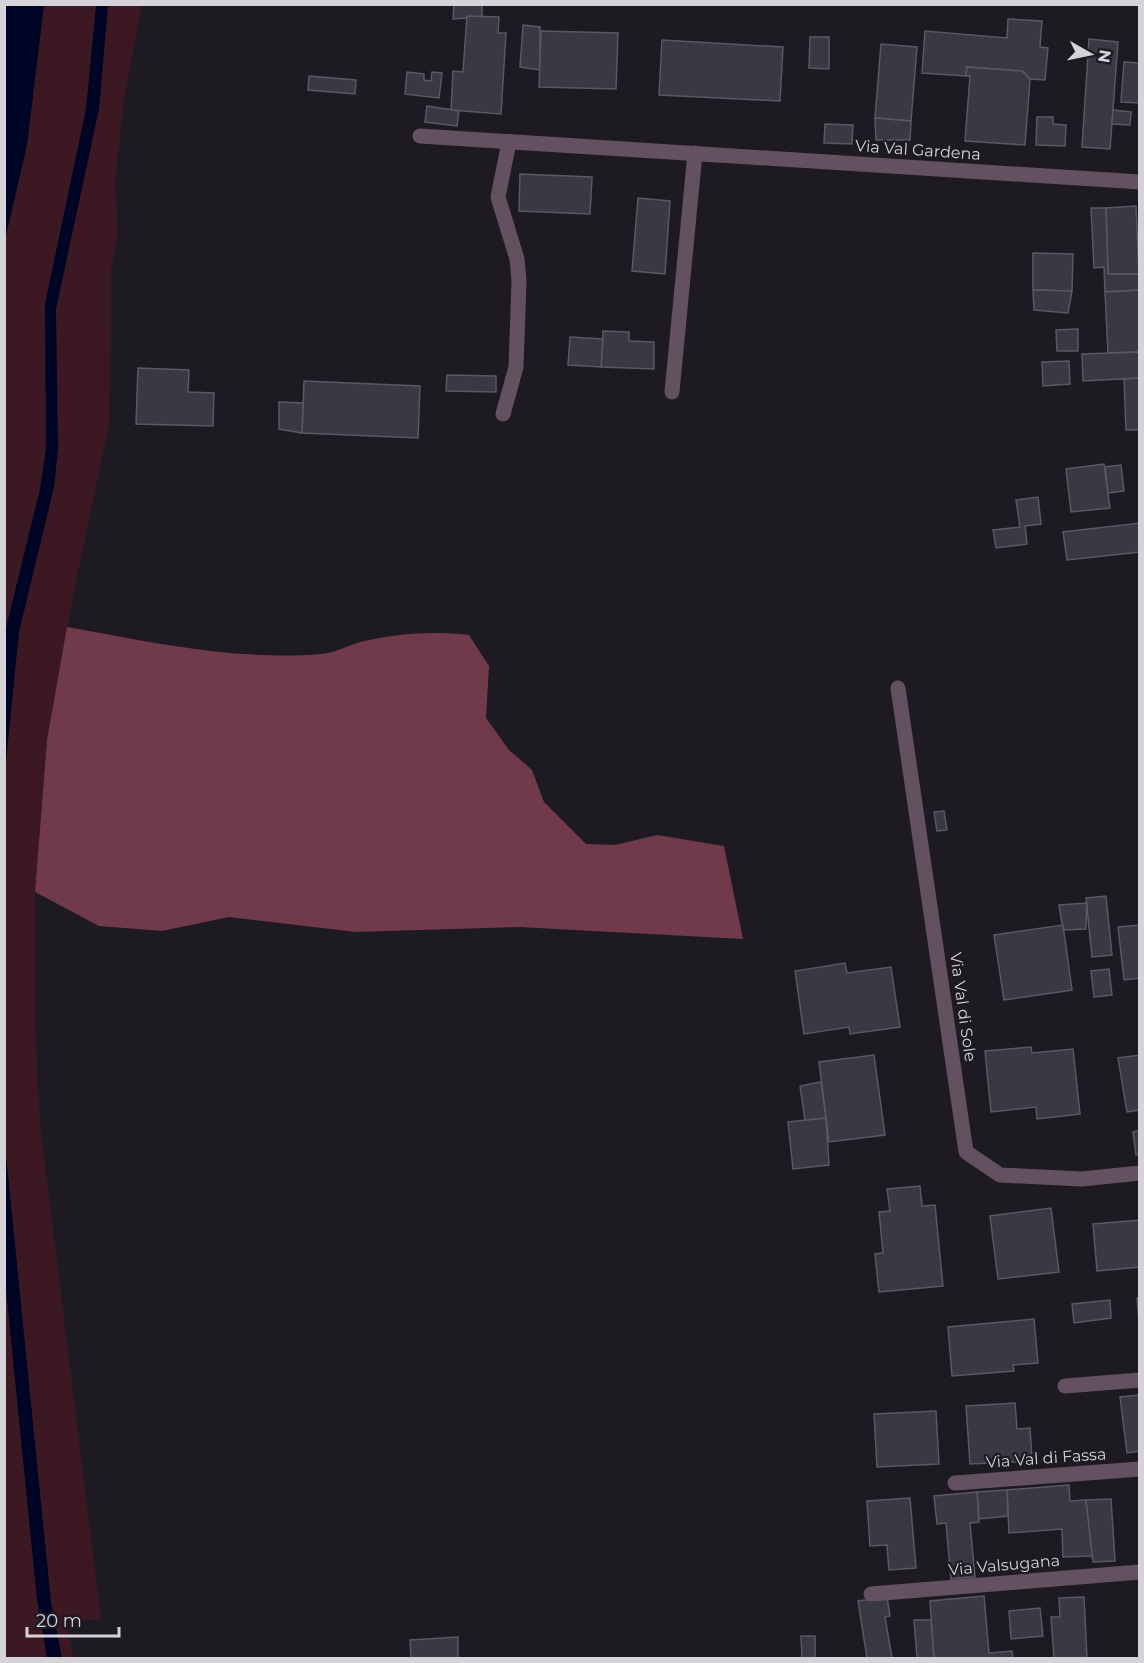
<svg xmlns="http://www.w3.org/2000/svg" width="1144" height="1663" viewBox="0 0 1144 1663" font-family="Montserrat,sans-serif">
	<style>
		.green { fill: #3c1823 }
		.forest { fill: #703a4a }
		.water { fill: #000425 }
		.building { fill: #383943; stroke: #585964; stroke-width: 1.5 }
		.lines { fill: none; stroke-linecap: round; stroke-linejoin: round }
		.service { stroke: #64515f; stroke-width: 15 }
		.minor { stroke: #64515f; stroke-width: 15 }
		.labels { text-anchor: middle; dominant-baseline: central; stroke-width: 4.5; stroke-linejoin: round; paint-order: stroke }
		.street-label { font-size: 16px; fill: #d5d2d8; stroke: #1e1a22 }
	</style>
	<rect width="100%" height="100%" fill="#1e1a22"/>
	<path class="green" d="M 5,5 L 142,5 L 124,98 L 115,184 L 118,235 L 111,268 L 110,420 L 75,586 L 47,740 L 35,892 L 35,1025 L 40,1124 L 101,1619 L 65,1622 L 74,1658 L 5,1658 Z"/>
	<path class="forest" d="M 67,627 C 151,642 235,661 321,654 C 336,653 350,644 364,641 C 399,633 434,631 469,635 L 489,666 L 486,718 L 509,750 L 532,770 L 544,802 L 586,844 L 615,845 L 657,835 L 724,846 L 743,939 L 519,927 L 356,932 L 229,917 L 162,931 L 99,926 L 35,892 L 47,740 Z"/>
	<g class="water">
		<path d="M 5,4 L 44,5 L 27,145 L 5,240 Z"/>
		<path d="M 96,5 L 108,5 L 99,109 L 56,309 L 58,449 L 54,487 L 19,632 L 5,772 L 6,628 L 40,489 L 46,449 L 45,304 L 86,109 Z"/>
		<path d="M 4,1135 L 51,1602 L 62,1658 L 47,1658 L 37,1600 L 5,1279 Z"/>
	</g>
	<g class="building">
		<path d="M 454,4 L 482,4 L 482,17 L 453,19 Z"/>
		<path d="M 467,16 L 499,17 L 498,33 L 506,33 L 501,114 L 451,110 L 453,71 L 463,72 Z"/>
		<path d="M 1008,19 L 1042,21 L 1040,47 L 1048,48 L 1045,80 L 1030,79 L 1022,71 L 967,67 L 966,76 L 922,73 L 925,31 L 1007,38 Z"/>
		<path d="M 523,25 L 540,27 L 540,70 L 520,67 Z"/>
		<path d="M 541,31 L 618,33 L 616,89 L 539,87 Z"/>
		<path d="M 810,37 L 829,37 L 829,69 L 809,68 Z"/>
		<path d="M 1089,39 L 1118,42 L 1110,149 L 1082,147 Z"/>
		<path d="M 662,40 L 783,47 L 780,101 L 659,95 Z"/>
		<path d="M 881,44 L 917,47 L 911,121 L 875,118 Z"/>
		<path d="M 1124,62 L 1140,63 L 1140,103 L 1121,102 Z"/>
		<path d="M 967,67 L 1022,71 L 1030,79 L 1025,145 L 965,141 L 970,76 L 966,76 Z"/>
		<path d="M 407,72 L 424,74 L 424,80 L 431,81 L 432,72 L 442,73 L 439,98 L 405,94 Z"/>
		<path d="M 309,76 L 356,80 L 355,94 L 308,90 Z"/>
		<path d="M 427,106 L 459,111 L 457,126 L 425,122 Z"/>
		<path d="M 1113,110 L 1131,112 L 1130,125 L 1112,124 Z"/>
		<path d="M 1037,117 L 1053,117 L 1053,124 L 1066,125 L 1065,146 L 1036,145 Z"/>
		<path d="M 875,118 L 911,121 L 910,140 L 876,140 Z"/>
		<path d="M 825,124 L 853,125 L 852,144 L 824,143 Z"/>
		<path d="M 520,174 L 592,177 L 590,214 L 519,211 Z"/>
		<path d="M 638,198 L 670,201 L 665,274 L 632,271 Z"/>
		<path d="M 1136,206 L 1139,274 L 1108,274 L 1106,208 Z"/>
		<path d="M 1091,208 L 1106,208 L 1108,274 L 1139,274 L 1140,290 L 1105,292 L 1104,267 L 1094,268 Z"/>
		<path d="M 1033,253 L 1073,254 L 1072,291 L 1033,290 Z"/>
		<path d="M 1033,290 L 1072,291 L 1068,313 L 1034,310 Z"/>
		<path d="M 1140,290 L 1140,352 L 1108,353 L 1105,292 Z"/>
		<path d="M 1078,329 L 1078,351 L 1057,351 L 1056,330 Z"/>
		<path d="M 603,331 L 629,332 L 629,341 L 654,342 L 654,369 L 601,367 Z"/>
		<path d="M 570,337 L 603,339 L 601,367 L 568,365 Z"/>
		<path d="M 1140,352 L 1140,378 L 1083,381 L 1082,354 Z"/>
		<path d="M 1069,361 L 1070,384 L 1043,386 L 1042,362 Z"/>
		<path d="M 138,368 L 189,370 L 188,392 L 214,393 L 213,426 L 136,424 Z"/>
		<path d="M 447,375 L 496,376 L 496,392 L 446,391 Z"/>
		<path d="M 1140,378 L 1140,430 L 1126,430 L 1124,379 Z"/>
		<path d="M 304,381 L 420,386 L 418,438 L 302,433 Z"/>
		<path d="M 279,402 L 303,403 L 302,433 L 279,429 Z"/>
		<path d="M 1104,464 L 1110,508 L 1071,512 L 1066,469 Z"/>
		<path d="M 1121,465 L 1124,491 L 1108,493 L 1105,467 Z"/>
		<path d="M 1038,497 L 1041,524 L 1025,526 L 1027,544 L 996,548 L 993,530 L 1020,527 L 1016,500 Z"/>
		<path d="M 1140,523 L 1140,552 L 1067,560 L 1063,532 Z"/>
		<path d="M 944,811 L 947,830 L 937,831 L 934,812 Z"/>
		<path d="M 1106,896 L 1112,955 L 1092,957 L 1086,898 Z"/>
		<path d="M 1087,903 L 1086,929 L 1063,930 L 1059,905 Z"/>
		<path d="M 1063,925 L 1072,990 L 1004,1000 L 994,935 Z"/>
		<path d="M 1140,925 L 1140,978 L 1124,980 L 1118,927 Z"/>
		<path d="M 845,963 L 847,973 L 891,967 L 900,1027 L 850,1034 L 849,1027 L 804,1034 L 795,971 Z"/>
		<path d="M 1109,969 L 1112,995 L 1094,997 L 1091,971 Z"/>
		<path d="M 1031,1047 L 1032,1053 L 1073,1049 L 1080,1114 L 1037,1119 L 1036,1107 L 991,1112 L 985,1051 Z"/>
		<path d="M 874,1055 L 885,1135 L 829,1142 L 819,1062 Z"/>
		<path d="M 1140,1055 L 1140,1110 L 1127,1112 L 1118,1058 Z"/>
		<path d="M 821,1082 L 826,1118 L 805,1120 L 800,1086 Z"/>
		<path d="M 826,1118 L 829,1165 L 793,1169 L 788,1122 Z"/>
		<path d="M 1140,1130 L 1140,1155 L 1136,1155 L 1133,1132 Z"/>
		<path d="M 920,1186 L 922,1206 L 935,1205 L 943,1286 L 879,1292 L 875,1254 L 883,1253 L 879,1212 L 890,1211 L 887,1189 Z"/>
		<path d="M 1051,1208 L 1059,1272 L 998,1279 L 990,1216 Z"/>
		<path d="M 1140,1220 L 1140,1267 L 1097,1271 L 1093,1224 Z"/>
		<path d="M 1140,1297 L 1140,1334 L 1137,1298 Z"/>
		<path d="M 1110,1300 L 1111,1318 L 1074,1323 L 1072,1304 Z"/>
		<path d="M 1034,1319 L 1038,1363 L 1013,1365 L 1014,1371 L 952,1376 L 948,1327 Z"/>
		<path d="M 1140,1395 L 1140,1451 L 1127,1453 L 1120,1397 Z"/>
		<path d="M 1015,1403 L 1017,1429 L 1030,1428 L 1032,1461 L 970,1464 L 966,1406 Z"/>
		<path d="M 936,1411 L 939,1464 L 877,1467 L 874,1414 Z"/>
		<path d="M 1069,1485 L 1070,1501 L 1086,1500 L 1093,1556 L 1063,1557 L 1062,1529 L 1009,1533 L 1007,1490 Z"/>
		<path d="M 1007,1490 L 1008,1516 L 979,1519 L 977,1492 Z"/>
		<path d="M 977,1492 L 979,1522 L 970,1523 L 975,1577 L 951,1579 L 946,1523 L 937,1524 L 934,1496 Z"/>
		<path d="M 910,1498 L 916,1568 L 889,1570 L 887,1545 L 870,1546 L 867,1501 Z"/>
		<path d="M 1111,1499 L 1115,1561 L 1093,1562 L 1086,1500 Z"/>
		<path d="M 984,1596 L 989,1653 L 1012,1651 L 1013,1658 L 934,1658 L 930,1601 Z"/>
		<path d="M 887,1597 L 890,1616 L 885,1617 L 892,1658 L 867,1658 L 858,1601 Z"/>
		<path d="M 1084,1597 L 1087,1658 L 1054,1658 L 1051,1617 L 1060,1617 L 1059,1598 Z"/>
		<path d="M 1040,1608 L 1043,1636 L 1011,1639 L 1009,1611 Z"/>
		<path d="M 914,1620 L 931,1620 L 934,1658 L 917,1658 Z"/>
		<path d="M 801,1636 L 815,1636 L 815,1658 L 802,1658 Z"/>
		<path d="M 458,1637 L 458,1658 L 411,1658 L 410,1640 Z"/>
	</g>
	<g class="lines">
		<g class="service">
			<path d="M 672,392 L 695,153"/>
			<path d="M 503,414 L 516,367 L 519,281 L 517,259 L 498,197 L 509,142"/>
		</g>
		<g class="minor">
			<path d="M 420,136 L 1140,182"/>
			<path d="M 898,688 L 966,1152 L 1000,1175 L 1082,1179 L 1140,1173"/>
			<path d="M 1065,1386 L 1140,1380"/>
			<path d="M 955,1483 L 1140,1469"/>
			<path d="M 871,1594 L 1140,1572"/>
		</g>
	</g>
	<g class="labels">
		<g class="street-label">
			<text transform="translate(918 150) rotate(4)">Via Val Gardena</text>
			<text transform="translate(963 1007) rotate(82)">Via Val di Sole</text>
			<text transform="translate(1046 1458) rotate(-4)">Via Val di Fassa</text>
			<text transform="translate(1004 1565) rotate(-5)">Via Valsugana</text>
		</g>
	</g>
	<rect width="1144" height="1663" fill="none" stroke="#d5d2d8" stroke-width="12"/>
	<g transform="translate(1090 54) rotate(99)" stroke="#1e1a22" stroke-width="4.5" paint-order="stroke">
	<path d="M0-4.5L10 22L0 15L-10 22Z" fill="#d5d2d8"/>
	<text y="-9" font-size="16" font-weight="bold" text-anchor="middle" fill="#d5d2d8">N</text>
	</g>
	<path d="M27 1627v9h92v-9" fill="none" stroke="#d5d2d8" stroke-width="3"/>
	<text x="36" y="1627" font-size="18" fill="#d5d2d8" stroke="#1e1a22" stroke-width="4.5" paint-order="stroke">20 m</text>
</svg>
